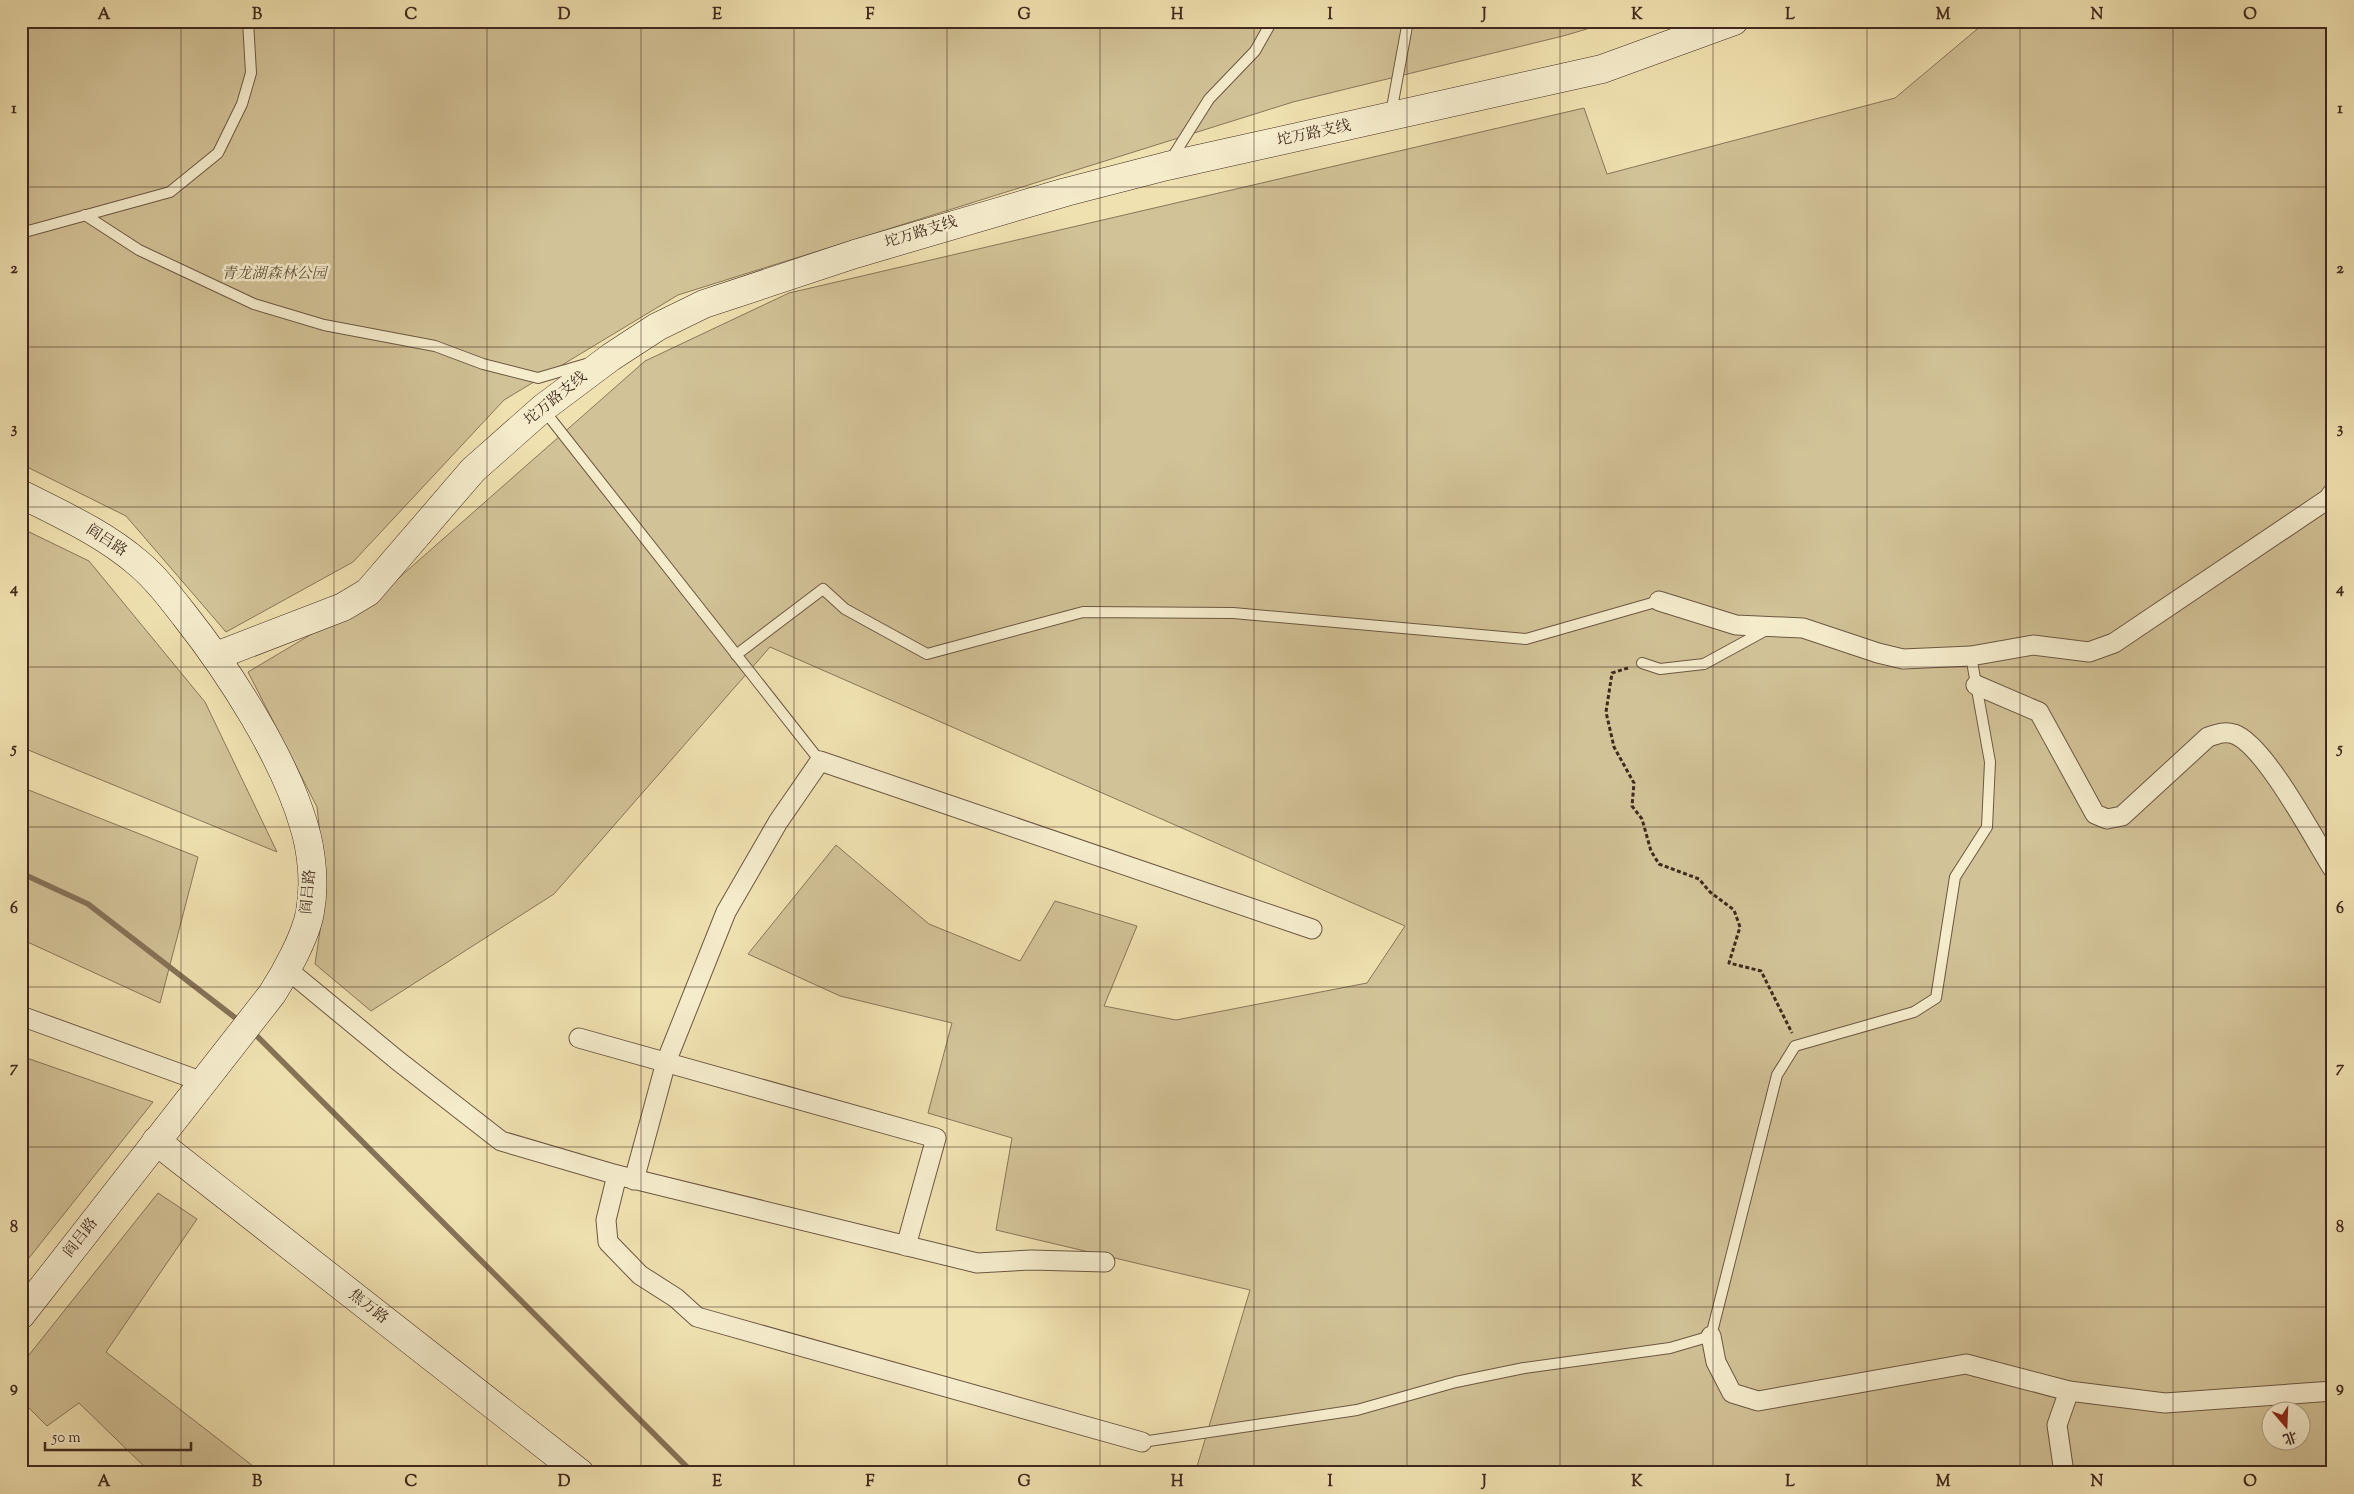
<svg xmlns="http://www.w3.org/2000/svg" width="2354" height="1494" viewBox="0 0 2354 1494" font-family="'Sorts Mill Goudy','Noto Serif SC',serif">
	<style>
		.green { fill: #d2c297; stroke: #89765a; fill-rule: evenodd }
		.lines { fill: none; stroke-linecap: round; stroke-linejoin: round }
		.stream { stroke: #867258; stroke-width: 5.5 }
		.service-casing { stroke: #6c5742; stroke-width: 12 }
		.minor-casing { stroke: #6c5742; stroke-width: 21 }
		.secondary-casing { stroke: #40291e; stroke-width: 29 }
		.path { stroke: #40291e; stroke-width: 3; stroke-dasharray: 4 2.5; stroke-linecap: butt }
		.service { stroke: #f5eccc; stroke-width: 10 }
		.minor { stroke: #f5eccc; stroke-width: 19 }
		.secondary { stroke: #f5eccc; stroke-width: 28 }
		.grid { fill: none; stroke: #40291e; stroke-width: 1; stroke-opacity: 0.55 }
		.labels { text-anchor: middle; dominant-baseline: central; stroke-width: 5; stroke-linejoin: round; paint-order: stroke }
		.street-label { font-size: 15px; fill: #40291e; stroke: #f5eccc }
		.park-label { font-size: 15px; font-style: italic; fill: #644f3c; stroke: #f5eccc }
		.neatline { fill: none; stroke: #40291e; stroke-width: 2 }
		.grid-label { font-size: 16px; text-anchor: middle; font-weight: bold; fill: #40291e }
	</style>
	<rect width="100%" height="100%" fill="#f0e1b0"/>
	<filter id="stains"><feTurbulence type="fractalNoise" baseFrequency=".004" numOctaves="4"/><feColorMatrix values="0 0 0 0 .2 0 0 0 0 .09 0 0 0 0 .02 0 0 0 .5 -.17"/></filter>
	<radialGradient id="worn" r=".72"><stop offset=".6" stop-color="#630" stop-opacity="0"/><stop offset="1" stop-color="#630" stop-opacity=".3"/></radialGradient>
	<g class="green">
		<path d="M 21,21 L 1614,21 L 1563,36 L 1293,102 L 678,295 L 504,400 L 353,562 L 226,632 L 126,516 L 21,464 Z"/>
		<path d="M 1980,21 L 2333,21 L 2333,1473 L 1195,1473 L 1250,1290 L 996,1230 L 1012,1138 L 928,1113 L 952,1023 L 840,996 L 748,954 L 836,845 L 929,924 L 1020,961 L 1055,901 L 1137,926 L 1104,1006 L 1176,1020 L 1367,983 L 1405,926 L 770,647 L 554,894 L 371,1011 L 315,964 L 326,891 L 317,807 L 248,672 L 384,591 L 645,361 L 789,293 L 1584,108 L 1607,174 L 1895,98 L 1982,25 ZM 2272,1412 L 2302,1412 L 2302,1442 L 2272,1442 Z"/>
		<path d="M 21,528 L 89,561 L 205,702 L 277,852 L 21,747 Z"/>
		<path d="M 21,787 L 198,857 L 160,1003 L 21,939 Z"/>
		<path d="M 21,1056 L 153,1102 L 21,1268 Z"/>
		<path d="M 158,1193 L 197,1219 L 106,1352 L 262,1473 L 151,1473 L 79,1403 L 47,1426 L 21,1400 L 21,1365 Z"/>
	</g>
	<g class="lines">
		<g class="stream">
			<path d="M 21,873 L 88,904 L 242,1023"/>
			<path d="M 253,1032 L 693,1473"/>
		</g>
		<defs>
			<g id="service">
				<path d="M 1391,113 L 1408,21"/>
				<path d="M 1170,161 L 1209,99 L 1255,51 L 1272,21"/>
				<path d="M 85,215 L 139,250 L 254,304 L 324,325 L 435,346 L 483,364 L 538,378 L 586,364"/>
				<path d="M 21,233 L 170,192 L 218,153 L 242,104 L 251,73 L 248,21"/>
				<path d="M 543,409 L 820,761"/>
				<path d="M 736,655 L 823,589 L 845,609 L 927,654 L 1083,612 L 1233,613 L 1526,639 L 1659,601"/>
				<path d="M 1642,663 L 1660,669 L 1704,664 L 1768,629"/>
				<path d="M 1142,1442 L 1357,1410 L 1456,1382 L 1524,1368 L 1670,1348 L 1711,1336 L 1777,1075 L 1795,1046 L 1914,1012 L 1936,998 L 1955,877 L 1987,827 L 1990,762 L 1971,656"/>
			</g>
			<g id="minor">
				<path d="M 1659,601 L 1736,625 L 1803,628 L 1878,653 L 1903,659 L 1971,656 L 2033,645 L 2089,652 L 2114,643 L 2328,499 L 2333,492"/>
				<path d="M 1976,685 L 2039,712 L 2095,814 L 2107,819 L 2122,816 L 2208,737 C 2217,734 2224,731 2234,734 C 2265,745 2314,839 2333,869"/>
				<path d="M 288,970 L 397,1060 L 501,1141 L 617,1175 L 977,1263 L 1031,1260 L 1105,1262"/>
				<path d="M 21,1016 L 203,1082"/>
				<path d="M 579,1038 L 936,1138 L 906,1246"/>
				<path d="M 617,1175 L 606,1220 L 608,1242 L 640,1275 L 676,1298 L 697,1317 L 1142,1442"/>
				<path d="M 634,1180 L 666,1062 L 726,912 L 778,822 L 820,761 L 1312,929"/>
				<path d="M 1711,1336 L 1716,1362 L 1732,1393 L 1758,1401 L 1966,1364 L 2069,1391 L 2165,1403 L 2333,1391"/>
				<path d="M 2064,1473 L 2057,1425 L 2069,1391"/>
			</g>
			<g id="secondary">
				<path d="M 21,494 C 62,515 103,533 138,563 C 156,578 171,598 185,616 C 230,673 284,757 304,826 C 312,852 315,885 310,912 C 306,936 285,974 272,994 L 21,1315"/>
				<path d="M 216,656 L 343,607 L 368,592 L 473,470 L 543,408 L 611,357 L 657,327 L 704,304 L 855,254 L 1066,192 L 1167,166 L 1602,69 L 1734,21"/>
				<path d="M 156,1141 L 580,1473"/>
			</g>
		</defs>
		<use href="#service" class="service-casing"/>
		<use href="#minor" class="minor-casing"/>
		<use href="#secondary" class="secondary-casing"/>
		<path class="path" d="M 1628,668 L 1612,673 L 1606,712 L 1614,747 L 1634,783 L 1632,806 L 1642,819 L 1651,851 L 1659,864 L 1699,879 L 1710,892 L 1734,910 L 1740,927 L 1729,963 L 1761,971 L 1792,1033"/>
		<use href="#service" class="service"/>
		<use href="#minor" class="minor"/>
		<use href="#secondary" class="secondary"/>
	</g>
	<path class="grid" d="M 181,21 L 181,1473M 334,21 L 334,1473M 487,21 L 487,1473M 641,21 L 641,1473M 794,21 L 794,1473M 947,21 L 947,1473M 1100,21 L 1100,1473M 1254,21 L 1254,1473M 1407,21 L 1407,1473M 1560,21 L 1560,1473M 1713,21 L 1713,1473M 1867,21 L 1867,1473M 2020,21 L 2020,1473M 2173,21 L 2173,1473M 21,187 L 2333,187M 21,347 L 2333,347M 21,507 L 2333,507M 21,667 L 2333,667M 21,827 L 2333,827M 21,987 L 2333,987M 21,1147 L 2333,1147M 21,1307 L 2333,1307"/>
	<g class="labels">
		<g class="street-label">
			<text transform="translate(1314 134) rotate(-12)">坨万路支线</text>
			<text transform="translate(921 233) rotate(-17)">坨万路支线</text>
			<text transform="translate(556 399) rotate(-39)">坨万路支线</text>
			<text transform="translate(106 541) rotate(33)">阎吕路</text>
			<text transform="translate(309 892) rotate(-85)">阎吕路</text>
			<text transform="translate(81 1238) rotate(-52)">阎吕路</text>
			<text transform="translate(368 1307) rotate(38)">焦万路</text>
		</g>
		<g class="park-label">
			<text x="274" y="274">青龙湖森林公园</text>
		</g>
	</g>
	<rect width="2354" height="1494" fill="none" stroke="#f0e1b0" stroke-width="55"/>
	<g transform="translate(2286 1426) rotate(161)"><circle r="24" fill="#f5eccc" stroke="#ad9e86"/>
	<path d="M0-4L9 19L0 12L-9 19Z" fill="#8f2418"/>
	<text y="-8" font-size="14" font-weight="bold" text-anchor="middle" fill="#40291e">北</text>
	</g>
	<path d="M45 1442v8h146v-8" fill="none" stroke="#40291e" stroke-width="2.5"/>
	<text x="52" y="1442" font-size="15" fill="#40291e" stroke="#f5eccc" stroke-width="4" paint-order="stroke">50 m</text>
	<rect x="28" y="28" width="2298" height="1438" class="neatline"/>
	<g class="grid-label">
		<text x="104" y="19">A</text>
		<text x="257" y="19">B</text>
		<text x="411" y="19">C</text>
		<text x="564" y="19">D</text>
		<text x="717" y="19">E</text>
		<text x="870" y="19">F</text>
		<text x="1024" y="19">G</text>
		<text x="1177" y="19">H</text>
		<text x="1330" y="19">I</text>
		<text x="1484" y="19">J</text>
		<text x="1637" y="19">K</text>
		<text x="1790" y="19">L</text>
		<text x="1943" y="19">M</text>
		<text x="2097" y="19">N</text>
		<text x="2250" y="19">O</text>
		<text x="14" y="113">1</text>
		<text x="2340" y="113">1</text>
		<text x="14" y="273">2</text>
		<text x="2340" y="273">2</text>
		<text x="14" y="433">3</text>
		<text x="2340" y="433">3</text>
		<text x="14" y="593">4</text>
		<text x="2340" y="593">4</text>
		<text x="14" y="753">5</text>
		<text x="2340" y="753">5</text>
		<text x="14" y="913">6</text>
		<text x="2340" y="913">6</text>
		<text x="14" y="1072">7</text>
		<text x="2340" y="1072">7</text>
		<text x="14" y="1232">8</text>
		<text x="2340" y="1232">8</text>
		<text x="14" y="1392">9</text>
		<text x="2340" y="1392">9</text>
		<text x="104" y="1486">A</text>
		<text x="257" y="1486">B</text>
		<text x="411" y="1486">C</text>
		<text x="564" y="1486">D</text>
		<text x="717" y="1486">E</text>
		<text x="870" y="1486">F</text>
		<text x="1024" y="1486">G</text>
		<text x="1177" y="1486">H</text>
		<text x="1330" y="1486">I</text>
		<text x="1484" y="1486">J</text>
		<text x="1637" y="1486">K</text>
		<text x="1790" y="1486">L</text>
		<text x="1943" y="1486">M</text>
		<text x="2097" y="1486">N</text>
		<text x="2250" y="1486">O</text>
	</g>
	<rect width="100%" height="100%" filter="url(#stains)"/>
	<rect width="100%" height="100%" fill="url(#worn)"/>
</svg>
